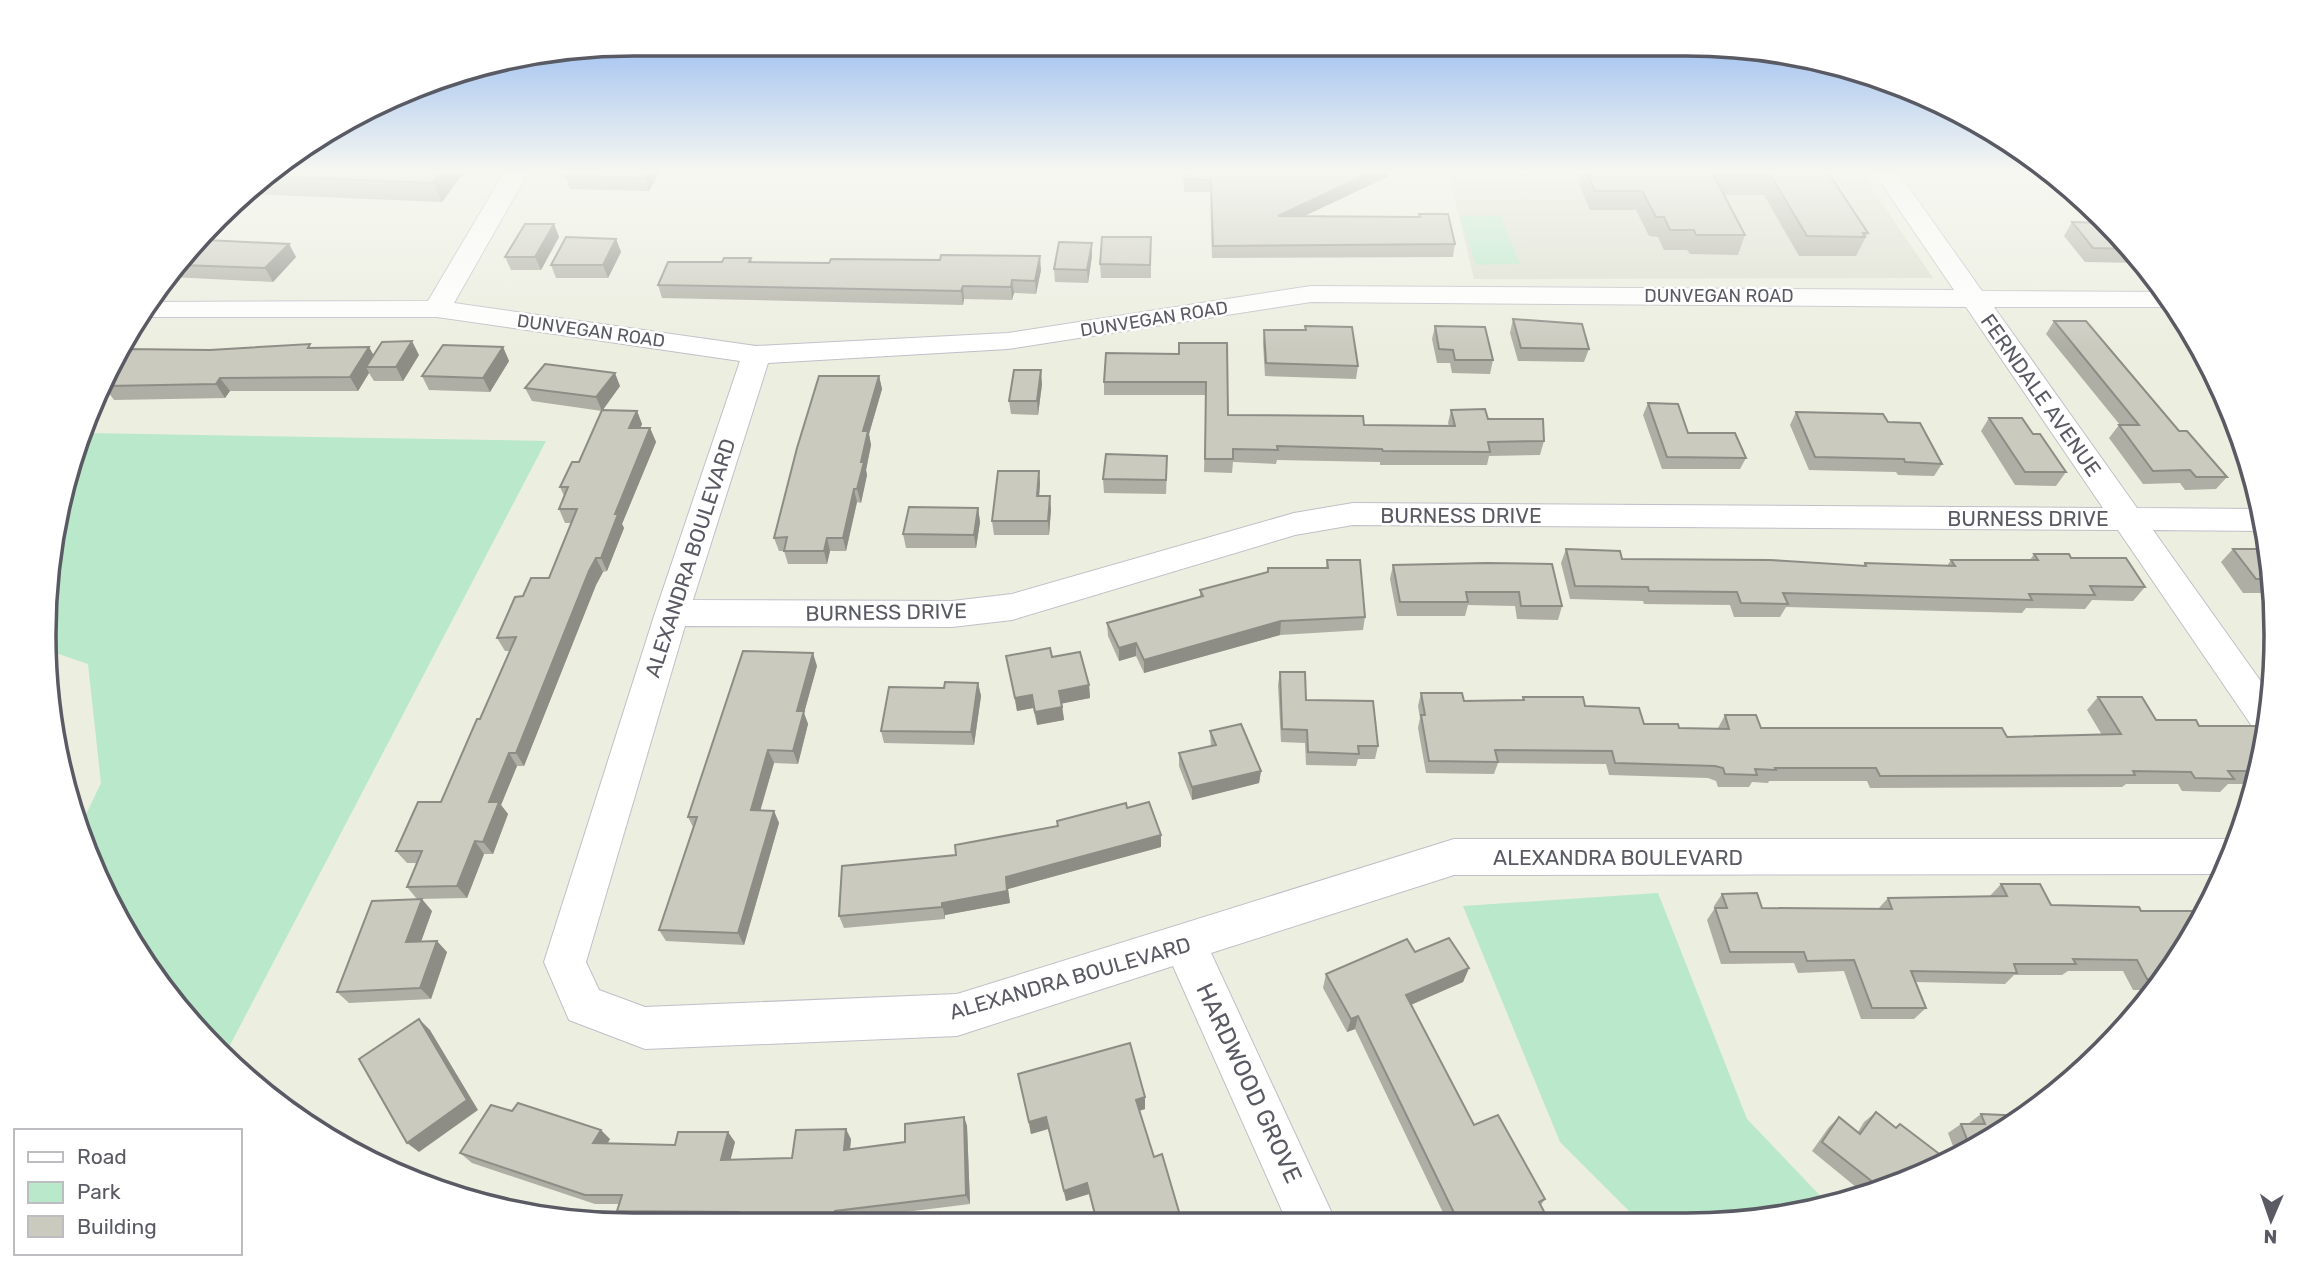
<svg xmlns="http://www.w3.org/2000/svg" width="2320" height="1269" viewBox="0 0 2320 1269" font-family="Rubik,sans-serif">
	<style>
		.education { fill: #dcdecf }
		.green { fill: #b9e8ca }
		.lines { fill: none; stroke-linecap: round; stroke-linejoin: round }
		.minor-casing { stroke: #bfc0c8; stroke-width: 2 }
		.minor { fill: #fff; fill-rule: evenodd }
		.wall { fill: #aeaea4 }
		.shaded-wall { fill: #8d8d86 }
		.building { fill: #cacabf; stroke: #8d8d86; stroke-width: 2 }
		.labels { text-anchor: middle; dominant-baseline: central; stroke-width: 5; stroke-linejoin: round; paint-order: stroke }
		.far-street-label { font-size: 18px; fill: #595a63; stroke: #fff }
		.street-label { font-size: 21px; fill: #595a63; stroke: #fff }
		.near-street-label { font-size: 24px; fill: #595a63; stroke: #fff }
		.rim { fill: none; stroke: #595a63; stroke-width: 3.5 }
	</style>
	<rect width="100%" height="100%" fill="#eceee0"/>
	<path class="education" d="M 1448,171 L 1860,171 L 1933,278 L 1474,279 Z"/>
	<g class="green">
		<path d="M 1459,216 L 1501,216 L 1520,264 L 1476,265 Z"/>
		<path d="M 86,433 L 546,441 L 228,1049 L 231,1058 L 191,1024 L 89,861 L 81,825 L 101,783 L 88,664 L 47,650 L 64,482 Z"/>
		<path d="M 1658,893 L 1747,1119 L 1829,1205 L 1762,1220 L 1639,1221 L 1560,1142 L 1463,906 Z"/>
	</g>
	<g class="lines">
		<defs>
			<path id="minor" d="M 505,171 L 529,171 L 454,303 L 756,346 L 1008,333 L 1311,286 L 1954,290 L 1873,171 L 1897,171 L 1982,291 L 2165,292 L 2174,307 L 1994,307 L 2137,508 L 2261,509 L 2264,531 L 2153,530 L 2272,697 L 2266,736 L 2256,732 L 2118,530 L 1353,525 L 1295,535 L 1012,620 L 952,627 L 685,626 L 586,962 L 599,990 L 645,1007 L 957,994 L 1454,839 L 2231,839 L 2237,841 L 2223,874 L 1454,875 L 1211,953 L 1336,1222 L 1287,1222 L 1173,966 L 957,1036 L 645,1049 L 569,1020 L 544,962 L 655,613 L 740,361 L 437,317 L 138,317 L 148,302 L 428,301 ZM 1311,302 L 1966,307 L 2103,508 L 1353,503 L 1294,513 L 1012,594 L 952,601 L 693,600 L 768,363 L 1008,349 Z"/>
		</defs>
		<use href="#minor" class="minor-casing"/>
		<use href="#minor" class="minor"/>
	</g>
	<g class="wall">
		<path d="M 270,171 L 465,171 L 442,202 L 249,194 Z"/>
		<path d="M 660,171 L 649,191 L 570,189 L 565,176 Z"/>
		<path d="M 1581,171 L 1827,171 L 1868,233 L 1856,256 L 1799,256 L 1764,195 L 1724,195 L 1745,235 L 1738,255 L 1690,254 L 1687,250 L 1664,250 L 1658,237 L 1649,236 L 1636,210 L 1590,210 L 1579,184 L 1581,175 Z"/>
		<path d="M 1387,177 L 1304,216 L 1419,217 L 1419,214 L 1455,244 L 1453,257 L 1212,258 L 1210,192 L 1184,192 L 1184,179 Z"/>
		<path d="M 2072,222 L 2106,223 L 2143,263 L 2085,262 L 2064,236 Z"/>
		<path d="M 554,224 L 559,237 L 541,270 L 511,270 L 505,257 Z"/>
		<path d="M 1151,237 L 1151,278 L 1101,278 L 1100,264 Z"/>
		<path d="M 616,239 L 621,252 L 608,278 L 556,278 L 551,265 Z"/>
		<path d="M 206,240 L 289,244 L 296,257 L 273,282 L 171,277 Z"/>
		<path d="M 1092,256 L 1088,283 L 1055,282 L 1054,269 Z"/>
		<path d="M 751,258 L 752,262 L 1041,270 L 1036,294 L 1014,293 L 1012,300 L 964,299 L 963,305 L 662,298 L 658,285 L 722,262 Z"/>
		<path d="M 1513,319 L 1589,349 L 1584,362 L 1518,361 L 1510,333 Z"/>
		<path d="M 2054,321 L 2179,431 L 2227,477 L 2216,489 L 2185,490 L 2180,483 L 2143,484 L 2109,438 L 2119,425 L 2120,425 L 2046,334 Z"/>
		<path d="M 1305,326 L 1358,366 L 1356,379 L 1265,376 L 1263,343 L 1264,330 L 1305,330 Z"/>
		<path d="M 1435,326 L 1493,360 L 1490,374 L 1452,373 L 1450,363 L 1437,363 L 1432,339 Z"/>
		<path d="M 1179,343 L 1228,415 L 1364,425 L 1449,426 L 1448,423 L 1451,410 L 1488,419 L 1544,441 L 1540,455 L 1489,456 L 1487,465 L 1380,465 L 1380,462 L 1277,460 L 1276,464 L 1233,462 L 1232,473 L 1204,472 L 1206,395 L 1104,395 L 1104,382 L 1179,354 Z"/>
		<path d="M 503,347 L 509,361 L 490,392 L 429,390 L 422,376 Z"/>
		<path d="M 312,348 L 374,355 L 419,355 L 403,381 L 374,381 L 369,373 L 358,391 L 230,391 L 225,398 L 114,400 L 106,389 L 124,349 L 210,350 Z"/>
		<path d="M 879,376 L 882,389 L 869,434 L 871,445 L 866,470 L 867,475 L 861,503 L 857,502 L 846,551 L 830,551 L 827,564 L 788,564 L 784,551 L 779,551 L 774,538 Z"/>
		<path d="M 1042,384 L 1038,415 L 1011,414 L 1009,401 Z"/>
		<path d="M 620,386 L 602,411 L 532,401 L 525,388 Z"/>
		<path d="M 1648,403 L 1688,433 L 1746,458 L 1740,469 L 1662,469 L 1643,415 Z"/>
		<path d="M 637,411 L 642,424 L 640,428 L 650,428 L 656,442 L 622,524 L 624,528 L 607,571 L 603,572 L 596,585 L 524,766 L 517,766 L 501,805 L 508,814 L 493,854 L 484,854 L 467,898 L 417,899 L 407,887 L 417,863 L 407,863 L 396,851 L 441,802 L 480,719 L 510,651 L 505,651 L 497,638 L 523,596 L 549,578 L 572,523 L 565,523 L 559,509 L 564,496 L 560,487 L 579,462 Z"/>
		<path d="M 1796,412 L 1942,464 L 1934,476 L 1898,475 L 1896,472 L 1809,470 L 1790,425 Z"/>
		<path d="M 1989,418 L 2033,434 L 2066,472 L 2056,486 L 2015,485 L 1981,431 Z"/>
		<path d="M 1167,469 L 1166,494 L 1104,493 L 1103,479 Z"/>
		<path d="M 1039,471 L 1040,484 L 1039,496 L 1051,509 L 1049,535 L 994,535 L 992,521 Z"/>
		<path d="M 978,508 L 980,522 L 976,548 L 906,548 L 903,534 Z"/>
		<path d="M 1566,549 L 1622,559 L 1863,566 L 1865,563 L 1947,566 L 1951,560 L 2030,560 L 2034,554 L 2071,558 L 2145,587 L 2133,601 L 2092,600 L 2085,609 L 2026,608 L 2022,613 L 1786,607 L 1780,617 L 1734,617 L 1730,605 L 1644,604 L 1643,601 L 1570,599 L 1561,563 Z"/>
		<path d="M 2233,549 L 2267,549 L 2275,596 L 2273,593 L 2243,593 L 2221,562 Z"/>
		<path d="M 1327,560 L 1365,617 L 1363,630 L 1280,635 L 1144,673 L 1136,656 L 1119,661 L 1108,636 L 1107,623 L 1200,597 L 1200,590 L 1267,572 L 1268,568 L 1326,568 Z"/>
		<path d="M 1486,563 L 1562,606 L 1558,620 L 1517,619 L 1515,606 L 1468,605 L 1465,616 L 1397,616 L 1390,579 L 1393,565 Z"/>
		<path d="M 1006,656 L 1052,657 L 1089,685 L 1090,698 L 1062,703 L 1064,720 L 1037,725 L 1033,708 L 1017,711 Z"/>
		<path d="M 817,666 L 804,713 L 808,724 L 798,764 L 774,763 L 760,810 L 774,811 L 779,823 L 744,945 L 666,941 L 659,930 L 693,827 L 688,817 Z"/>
		<path d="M 1280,672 L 1306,700 L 1378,746 L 1375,759 L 1358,759 L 1356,766 L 1306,765 L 1305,743 L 1281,742 L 1278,685 Z"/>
		<path d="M 978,683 L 981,696 L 974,745 L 884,743 L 881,731 L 944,688 Z"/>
		<path d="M 1421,693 L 1464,701 L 1522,700 L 1523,697 L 1585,706 L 1644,724 L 1679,728 L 1718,728 L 1725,715 L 1761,728 L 2007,737 L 2102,735 L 2087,710 L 2098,697 L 2156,720 L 2199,726 L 2265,740 L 2254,784 L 2228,784 L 2220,792 L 2182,791 L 2178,784 L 2126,784 L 2122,787 L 1870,788 L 1867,781 L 1769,781 L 1768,783 L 1752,782 L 1749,787 L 1718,787 L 1716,781 L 1708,778 L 1609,775 L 1606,764 L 1498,763 L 1494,774 L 1426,773 L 1418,728 L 1420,718 L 1418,706 Z"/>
		<path d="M 1210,731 L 1261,771 L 1259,783 L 1192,800 L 1179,766 L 1179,753 L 1211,746 Z"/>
		<path d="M 1127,808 L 1161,835 L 1161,847 L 1008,889 L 1010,903 L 945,915 L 945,919 L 844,928 L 839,916 L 956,855 L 1057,826 L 1057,821 Z"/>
		<path d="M 2001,884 L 2051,905 L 2141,911 L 2197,930 L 2150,996 L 2147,990 L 2133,990 L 2123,971 L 2068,971 L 2062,975 L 2014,975 L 2005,984 L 1915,982 L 1926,1008 L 1914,1019 L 1861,1019 L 1844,971 L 1798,973 L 1794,963 L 1721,964 L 1707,920 L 1715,908 L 1714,906 L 1722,894 L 1762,908 L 1878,909 L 1888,898 L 1990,897 L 1990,896 Z"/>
		<path d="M 432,911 L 421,941 L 447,952 L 431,999 L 349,1003 L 337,992 Z"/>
		<path d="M 1415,952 L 1469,968 L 1463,982 L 1411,1005 L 1474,1125 L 1545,1199 L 1541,1205 L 1549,1221 L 1447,1221 L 1355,1029 L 1347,1032 L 1323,988 L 1326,974 Z"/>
		<path d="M 1018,1074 L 1145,1097 L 1145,1109 L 1140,1111 L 1154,1157 L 1182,1222 L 1096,1222 L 1089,1194 L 1066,1201 L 1048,1129 L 1031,1134 Z"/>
		<path d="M 1876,1112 L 1895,1127 L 1900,1124 L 1946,1159 L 1876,1194 L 1867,1196 L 1812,1151 L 1829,1127 L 1839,1117 L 1858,1132 L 1864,1122 Z"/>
		<path d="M 1981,1114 L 2014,1125 L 1956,1154 L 1948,1133 L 1961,1124 L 1968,1124 Z"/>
		<path d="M 964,1117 L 967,1126 L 970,1204 L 841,1220 L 840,1223 L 744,1224 L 742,1221 L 626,1220 L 617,1211 L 619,1204 L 595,1204 L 472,1163 L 460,1153 L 610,1139 L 607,1144 L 675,1145 L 735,1142 L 730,1160 L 792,1158 L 851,1139 L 850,1149 L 905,1142 Z"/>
	</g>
	<g class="shaded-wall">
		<path d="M 442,171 L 465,171 L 442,202 L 433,183 Z"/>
		<path d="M 649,171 L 660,171 L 649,191 L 645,178 Z"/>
		<path d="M 1374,171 L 1390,171 L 1387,177 L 1277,229 L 1278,216 Z"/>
		<path d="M 554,224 L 559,237 L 541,270 L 535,257 Z"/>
		<path d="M 616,239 L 621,252 L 608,278 L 603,265 Z"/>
		<path d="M 1092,243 L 1092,256 L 1088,283 L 1087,270 Z"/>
		<path d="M 289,244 L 296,257 L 273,282 L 265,268 Z"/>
		<path d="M 1040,256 L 1041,270 L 1036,294 L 1035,281 Z"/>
		<path d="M 1012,280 L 1014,293 L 1012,300 L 1011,287 Z"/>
		<path d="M 963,286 L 964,299 L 963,305 L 961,291 Z"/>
		<path d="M 412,341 L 419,355 L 403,381 L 396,367 Z"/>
		<path d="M 369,347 L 377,361 L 366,367 L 369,373 L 358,391 L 350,377 Z"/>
		<path d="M 503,347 L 509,361 L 490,392 L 483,378 Z"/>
		<path d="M 1041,370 L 1042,384 L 1038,415 L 1037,401 Z"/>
		<path d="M 615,373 L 620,386 L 602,411 L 596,397 Z"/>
		<path d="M 879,376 L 882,389 L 869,434 L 871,445 L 866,470 L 867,475 L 861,503 L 857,489 L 863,431 Z"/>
		<path d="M 220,378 L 230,391 L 225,398 L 216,384 Z"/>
		<path d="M 637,411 L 642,424 L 635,442 L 629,428 Z"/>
		<path d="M 650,428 L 656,442 L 622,524 L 624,528 L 607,571 L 601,558 L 615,514 Z"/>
		<path d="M 1039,471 L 1040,484 L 1038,509 L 1037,496 Z"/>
		<path d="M 854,489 L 857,502 L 846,551 L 843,538 Z"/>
		<path d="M 1050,496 L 1051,509 L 1049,535 L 1048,521 Z"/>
		<path d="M 978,508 L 980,522 L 976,548 L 974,535 Z"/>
		<path d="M 827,538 L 830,551 L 827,564 L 824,551 Z"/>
		<path d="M 596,558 L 603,572 L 596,585 L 524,766 L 516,753 L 589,571 Z"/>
		<path d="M 1281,621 L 1280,635 L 1144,673 L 1144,660 Z"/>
		<path d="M 1136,643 L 1136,656 L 1119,661 L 1119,648 Z"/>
		<path d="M 813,653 L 817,666 L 804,713 L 808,724 L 798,764 L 793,751 L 797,711 Z"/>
		<path d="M 978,683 L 981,696 L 974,745 L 971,732 Z"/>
		<path d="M 1089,685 L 1090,698 L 1060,704 L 1059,691 Z"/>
		<path d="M 1032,695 L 1033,708 L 1017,711 L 1015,698 Z"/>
		<path d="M 1062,707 L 1064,720 L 1037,725 L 1035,712 Z"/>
		<path d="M 768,750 L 774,763 L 757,822 L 751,810 Z"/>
		<path d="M 509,753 L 517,766 L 501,805 L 508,814 L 493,854 L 483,842 L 489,802 Z"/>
		<path d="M 1261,771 L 1259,783 L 1192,800 L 1192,787 Z"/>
		<path d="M 774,811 L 779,823 L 744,945 L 738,933 Z"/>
		<path d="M 1161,835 L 1161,847 L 1008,889 L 1010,903 L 945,915 L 945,919 L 942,903 L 1006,877 Z"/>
		<path d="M 475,841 L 484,854 L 467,898 L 457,886 Z"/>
		<path d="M 422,899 L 432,911 L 417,953 L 406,942 Z"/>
		<path d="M 437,941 L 447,952 L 431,999 L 420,988 Z"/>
		<path d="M 1469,968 L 1463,982 L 1401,1009 L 1406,995 Z"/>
		<path d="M 1358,1016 L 1355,1029 L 1347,1032 L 1351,1019 Z"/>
		<path d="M 419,1019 L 430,1030 L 478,1110 L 419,1152 L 407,1143 Z"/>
		<path d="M 1145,1097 L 1145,1109 L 1137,1111 L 1136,1100 Z"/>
		<path d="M 964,1117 L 967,1126 L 970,1204 L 966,1195 Z"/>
		<path d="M 1046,1117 L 1048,1129 L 1031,1134 L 1029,1122 Z"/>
		<path d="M 846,1129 L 851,1139 L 849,1160 L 844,1150 Z"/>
		<path d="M 601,1130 L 610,1139 L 602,1153 L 593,1143 Z"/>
		<path d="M 728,1132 L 735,1142 L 728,1170 L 721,1160 Z"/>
		<path d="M 1087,1183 L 1089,1194 L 1066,1201 L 1064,1191 Z"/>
		<path d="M 835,1211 L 841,1220 L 840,1223 L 834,1223 Z"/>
	</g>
	<g class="building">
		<path d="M 270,171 L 442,171 L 433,183 L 265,176 Z"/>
		<path d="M 568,171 L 649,171 L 645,178 L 565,176 Z"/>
		<path d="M 1184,171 L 1374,171 L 1278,216 L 1420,217 L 1419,214 L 1448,214 L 1455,244 L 1213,246 L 1211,180 L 1184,179 Z"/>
		<path d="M 1587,171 L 1827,171 L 1868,233 L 1863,233 L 1865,237 L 1807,236 L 1771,176 L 1714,176 L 1745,235 L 1696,235 L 1694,230 L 1670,230 L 1664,217 L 1656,217 L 1642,191 L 1595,191 Z"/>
		<path d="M 2072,222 L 2106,223 L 2130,249 L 2093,248 Z"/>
		<path d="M 525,224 L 554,224 L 535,257 L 505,257 Z"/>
		<path d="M 566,237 L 616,239 L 603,265 L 551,265 Z"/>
		<path d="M 1102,237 L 1151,237 L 1150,265 L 1100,264 Z"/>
		<path d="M 206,240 L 289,244 L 265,268 L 182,265 Z"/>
		<path d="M 1059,242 L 1092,243 L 1087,270 L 1054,269 Z"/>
		<path d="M 941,255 L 1040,256 L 1035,281 L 1012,280 L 1011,287 L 963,286 L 961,291 L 658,285 L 668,262 L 722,262 L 724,258 L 751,258 L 749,262 L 829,263 L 831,259 L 940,260 Z"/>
		<path d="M 1513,319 L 1582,324 L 1589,349 L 1521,348 Z"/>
		<path d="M 2054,321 L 2086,321 L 2179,431 L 2187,431 L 2227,477 L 2196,477 L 2190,470 L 2153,471 L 2119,425 L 2139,425 Z"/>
		<path d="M 1305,326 L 1352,327 L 1358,366 L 1266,363 L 1264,330 L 1306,330 Z"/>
		<path d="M 1435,326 L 1485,327 L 1493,360 L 1455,360 L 1453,350 L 1439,349 Z"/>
		<path d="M 412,341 L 396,367 L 366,367 L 382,342 Z"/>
		<path d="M 1179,343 L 1227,343 L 1228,415 L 1363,416 L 1364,425 L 1455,426 L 1451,410 L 1485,409 L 1488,419 L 1543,419 L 1544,441 L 1488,442 L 1490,452 L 1383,451 L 1382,449 L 1277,446 L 1278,450 L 1233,449 L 1233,459 L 1205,459 L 1206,382 L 1104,382 L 1106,353 L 1179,354 Z"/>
		<path d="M 310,344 L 308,348 L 369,347 L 350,377 L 220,378 L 216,384 L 107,386 L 124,349 L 210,350 Z"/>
		<path d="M 443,345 L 503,347 L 483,378 L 422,376 Z"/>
		<path d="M 545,364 L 615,373 L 596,397 L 525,388 Z"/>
		<path d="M 1014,370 L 1041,370 L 1037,401 L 1009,401 Z"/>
		<path d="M 819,376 L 879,376 L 863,431 L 868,431 L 861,462 L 864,462 L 857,489 L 854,489 L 843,538 L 827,538 L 824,551 L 784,551 L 787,537 L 774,538 L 797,448 Z"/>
		<path d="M 1648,403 L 1678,404 L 1688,433 L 1735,433 L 1746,458 L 1667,457 Z"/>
		<path d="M 602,410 L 637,411 L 629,428 L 650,428 L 615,514 L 618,514 L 601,558 L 596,558 L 589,571 L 516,753 L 509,753 L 489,802 L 499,802 L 483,842 L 475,841 L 457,886 L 407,887 L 422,851 L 396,851 L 418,802 L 441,802 L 477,719 L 480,719 L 516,637 L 497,638 L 515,597 L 523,596 L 531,578 L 549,578 L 577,509 L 559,509 L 568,487 L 560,487 L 572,462 L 579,462 Z"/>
		<path d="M 1796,412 L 1883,414 L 1888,422 L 1920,423 L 1942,464 L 1905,462 L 1904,459 L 1815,457 Z"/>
		<path d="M 1989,418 L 2022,418 L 2033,434 L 2040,434 L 2066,472 L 2025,472 Z"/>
		<path d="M 1106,454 L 1167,456 L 1166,480 L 1103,479 Z"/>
		<path d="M 998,471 L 1039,471 L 1037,496 L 1050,496 L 1048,521 L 992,521 Z"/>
		<path d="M 909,507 L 978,508 L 974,535 L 903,534 Z"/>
		<path d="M 1566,549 L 1620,551 L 1622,559 L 1770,560 L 1866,566 L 1865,563 L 1955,566 L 1951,560 L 2038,560 L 2034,554 L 2069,554 L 2071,558 L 2126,558 L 2145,587 L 2090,586 L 2095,595 L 2029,594 L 2032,600 L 1783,593 L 1788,604 L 1741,603 L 1737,592 L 1649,591 L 1648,587 L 1575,586 Z"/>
		<path d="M 2233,549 L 2267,549 L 2272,579 L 2256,579 Z"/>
		<path d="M 1327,560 L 1360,560 L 1365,617 L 1281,621 L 1144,660 L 1136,643 L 1119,648 L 1107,623 L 1203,596 L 1200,590 L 1268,572 L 1268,568 L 1328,568 Z"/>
		<path d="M 1486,563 L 1552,564 L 1562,606 L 1521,606 L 1519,592 L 1466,592 L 1468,602 L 1400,602 L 1393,565 Z"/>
		<path d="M 1050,648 L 1052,657 L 1080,652 L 1089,685 L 1059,691 L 1062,707 L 1035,712 L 1032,695 L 1015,698 L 1006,656 Z"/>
		<path d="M 743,651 L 813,653 L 797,711 L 804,711 L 793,751 L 768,750 L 751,810 L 774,811 L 738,933 L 659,930 L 697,817 L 688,817 Z"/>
		<path d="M 1280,672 L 1305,672 L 1306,700 L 1373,701 L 1378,746 L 1358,746 L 1359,754 L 1308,752 L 1307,730 L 1282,729 Z"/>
		<path d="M 945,682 L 978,683 L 971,732 L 881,731 L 889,687 L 944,688 Z"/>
		<path d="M 1421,693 L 1462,693 L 1464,701 L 1524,700 L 1523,697 L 1583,697 L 1585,706 L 1639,708 L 1644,724 L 1678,724 L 1679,728 L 1729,729 L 1725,715 L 1756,715 L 1761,728 L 2002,728 L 2007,737 L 2121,734 L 2098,697 L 2142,697 L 2156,720 L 2196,720 L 2199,726 L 2256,726 L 2265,740 L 2257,771 L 2228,771 L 2234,779 L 2195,778 L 2191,772 L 2133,771 L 2135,775 L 1880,776 L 1876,768 L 1775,768 L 1776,770 L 1755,769 L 1757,775 L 1725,774 L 1723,768 L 1715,766 L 1615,763 L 1612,751 L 1495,750 L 1498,762 L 1429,761 L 1421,715 L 1425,715 Z"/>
		<path d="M 1241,724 L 1261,771 L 1192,787 L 1179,753 L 1216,745 L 1210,731 Z"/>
		<path d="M 1149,802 L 1161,835 L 1006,877 L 1007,891 L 942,903 L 942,907 L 839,916 L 842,866 L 956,855 L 955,845 L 1058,826 L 1057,821 L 1126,803 L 1127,808 Z"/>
		<path d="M 2001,884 L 2040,884 L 2051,905 L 2139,907 L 2141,911 L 2206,911 L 2197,930 L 2162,979 L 2147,979 L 2137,960 L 2073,959 L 2076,964 L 2014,964 L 2017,973 L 1911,971 L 1926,1008 L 1872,1008 L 1854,960 L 1807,961 L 1804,952 L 1730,952 L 1715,908 L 1727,908 L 1722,894 L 1757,893 L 1762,908 L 1892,909 L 1888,898 L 2007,896 Z"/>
		<path d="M 422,899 L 406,942 L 437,941 L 420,988 L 337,992 L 372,901 Z"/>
		<path d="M 1449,938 L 1469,968 L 1406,995 L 1474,1125 L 1498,1115 L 1545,1199 L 1539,1202 L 1549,1221 L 1458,1221 L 1358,1016 L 1351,1019 L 1326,974 L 1407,939 L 1415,952 Z"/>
		<path d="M 419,1019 L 467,1100 L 407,1143 L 359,1059 Z"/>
		<path d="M 1130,1043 L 1145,1097 L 1136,1100 L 1154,1157 L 1162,1154 L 1182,1222 L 1097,1222 L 1087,1183 L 1064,1191 L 1046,1117 L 1029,1122 L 1018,1074 Z"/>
		<path d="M 518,1103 L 601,1130 L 593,1143 L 675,1145 L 678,1132 L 728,1132 L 721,1160 L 792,1158 L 796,1130 L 846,1129 L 844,1150 L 905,1142 L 905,1124 L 964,1117 L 966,1195 L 835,1211 L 834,1223 L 776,1223 L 777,1214 L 737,1215 L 738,1212 L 617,1211 L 622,1195 L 585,1195 L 460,1153 L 491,1105 L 512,1111 Z"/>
		<path d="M 1876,1112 L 1896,1128 L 1900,1124 L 1946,1159 L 1883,1190 L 1822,1142 L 1839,1117 L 1860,1134 Z"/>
		<path d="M 1981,1114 L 2025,1116 L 2014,1125 L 1970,1147 L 1961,1124 L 1985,1124 Z"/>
	</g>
	<linearGradient id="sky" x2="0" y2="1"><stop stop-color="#8ab3f1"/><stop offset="0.49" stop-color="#f6f7f1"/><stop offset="1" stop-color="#f6f7f1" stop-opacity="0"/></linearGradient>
	<rect width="2320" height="349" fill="url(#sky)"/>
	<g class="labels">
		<g class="far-street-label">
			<text x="1719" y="296">DUNVEGAN ROAD</text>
			<text transform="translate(1154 319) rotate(-9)">DUNVEGAN ROAD</text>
			<text transform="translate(591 331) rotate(8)">DUNVEGAN ROAD</text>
		</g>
		<g class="street-label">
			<text transform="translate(2041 395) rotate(55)">FERNDALE AVENUE</text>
			<text x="1461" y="515">BURNESS DRIVE</text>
			<text x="2028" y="518">BURNESS DRIVE</text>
			<text transform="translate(690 558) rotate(-72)">ALEXANDRA BOULEVARD</text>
			<text transform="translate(886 612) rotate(-1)">BURNESS DRIVE</text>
			<text x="1618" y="857">ALEXANDRA BOULEVARD</text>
			<text transform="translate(1070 978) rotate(-16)">ALEXANDRA BOULEVARD</text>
		</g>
		<g class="near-street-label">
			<text transform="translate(1249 1083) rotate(65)">HARDWOOD GROVE</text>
		</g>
	</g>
	<path d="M0 0H2320V1269H0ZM634 56H1686A578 578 0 0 1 2264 634V635A578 578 0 0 1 1686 1213H634A578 578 0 0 1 56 635V634A578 578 0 0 1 634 56Z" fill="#fff" fill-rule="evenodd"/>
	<path class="rim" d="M634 56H1686A578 578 0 0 1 2264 634V635A578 578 0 0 1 1686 1213H634A578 578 0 0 1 56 635V634A578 578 0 0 1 634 56Z"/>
	<rect x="14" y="1129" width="228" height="126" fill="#ffffff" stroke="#bdbdc1" stroke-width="2"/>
	<rect x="28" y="1152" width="35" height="10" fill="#ffffff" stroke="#bdbdc1" stroke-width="2"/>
	<text x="77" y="1164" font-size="21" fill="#595a63">Road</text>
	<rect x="28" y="1182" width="35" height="21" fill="#b9e8ca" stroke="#bdbdc1" stroke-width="2"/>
	<text x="77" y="1199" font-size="21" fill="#595a63">Park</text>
	<rect x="28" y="1216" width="35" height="21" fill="#cacabf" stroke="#bdbdc1" stroke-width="2"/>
	<text x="77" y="1234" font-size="21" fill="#595a63">Building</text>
	<g transform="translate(2271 1220) rotate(182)" stroke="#ffffff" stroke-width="5" paint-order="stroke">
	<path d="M0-5L12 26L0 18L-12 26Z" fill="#595a63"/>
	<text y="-10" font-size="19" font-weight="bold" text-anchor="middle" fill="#595a63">N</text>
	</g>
</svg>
